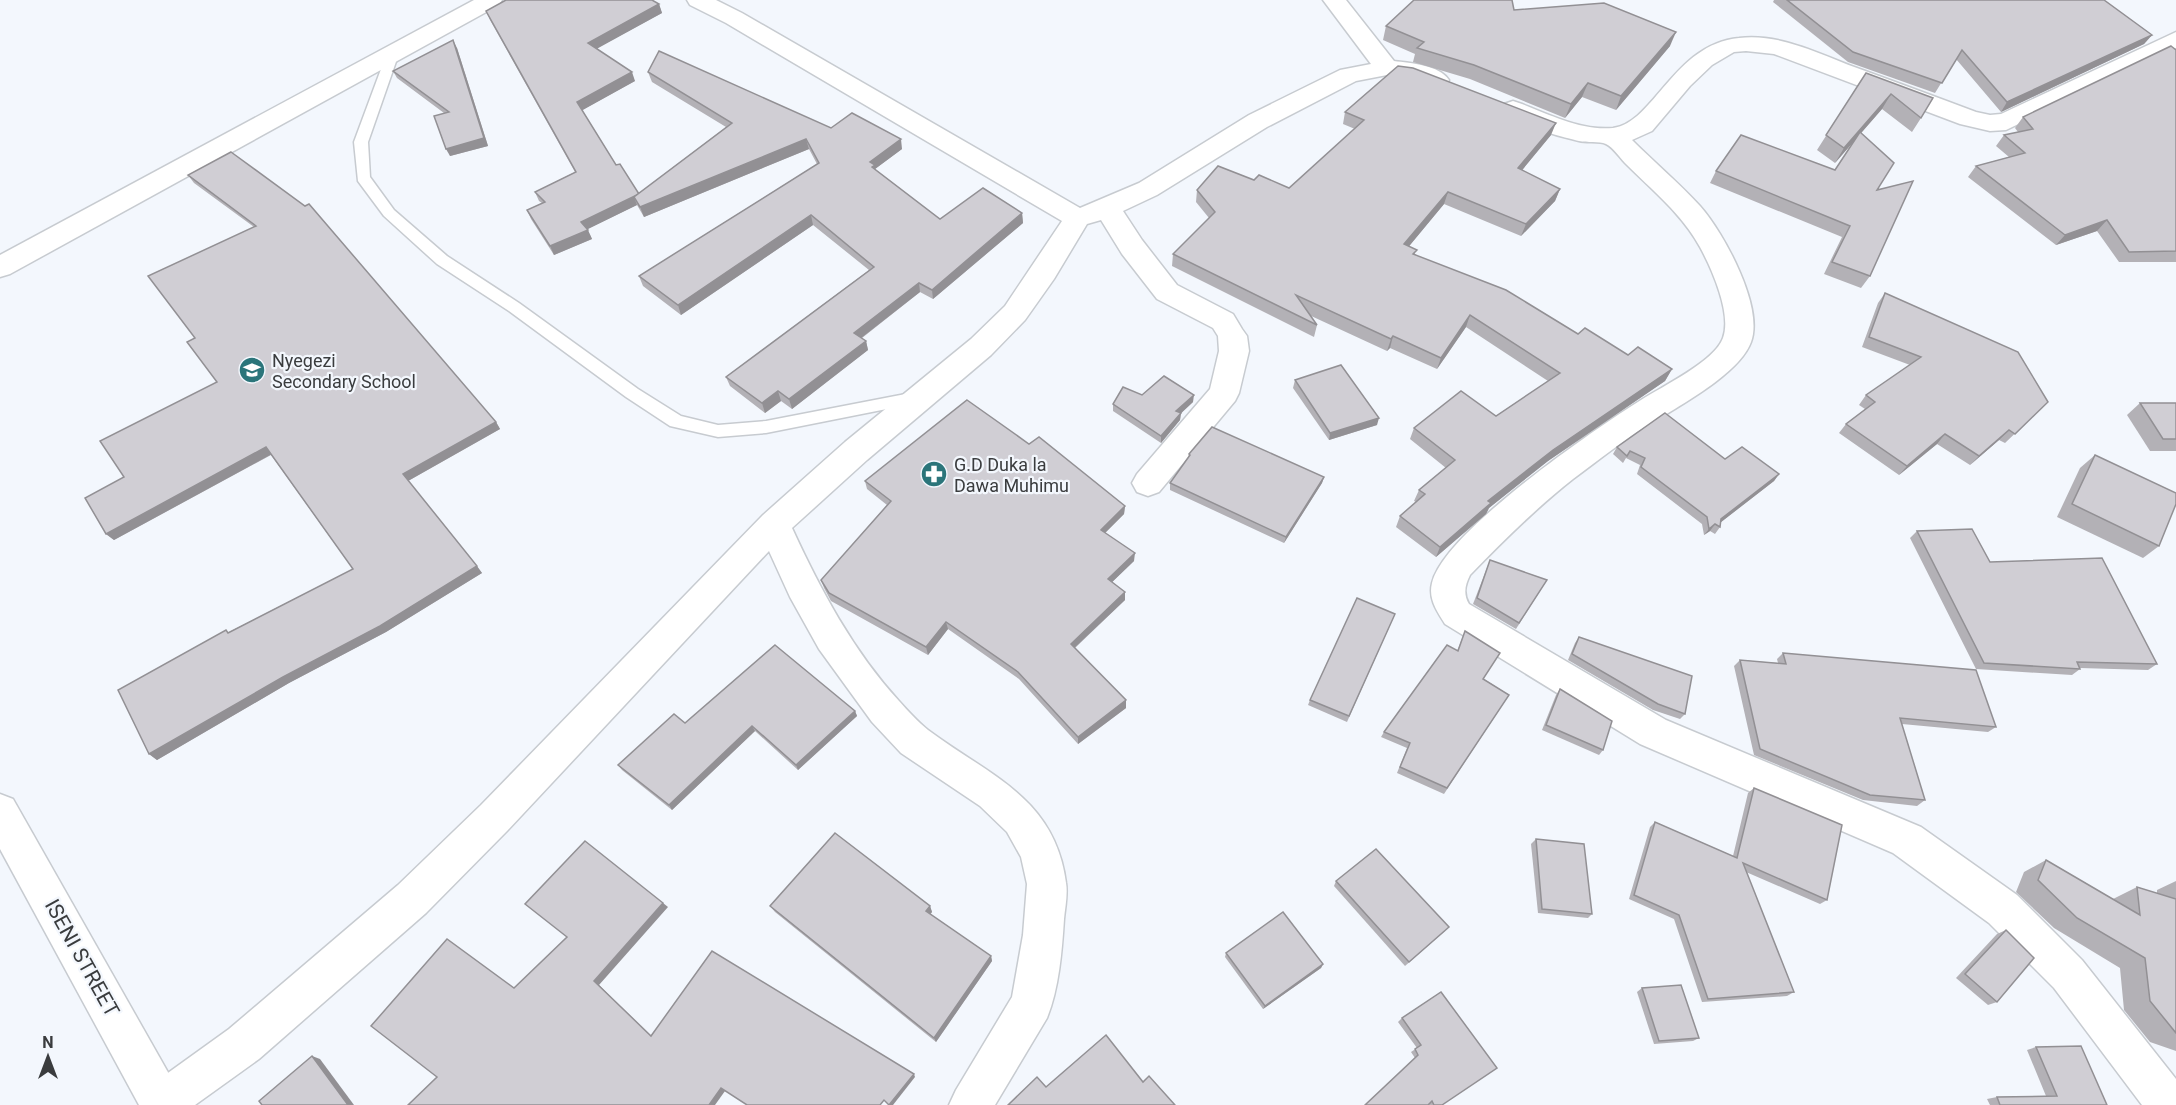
<svg xmlns="http://www.w3.org/2000/svg" width="2176" height="1105" viewBox="0 0 2176 1105" font-family="Roboto,sans-serif">
	<style>
		.lines { fill: none; stroke-linecap: round; stroke-linejoin: round }
		.lane-casing { stroke: #c7cbd0; stroke-width: 3 }
		.street-casing { stroke: #c7cbd0; stroke-width: 3 }
		.secondary-casing { stroke: #c7cbd0; stroke-width: 3 }
		.lane { fill: #fff; fill-rule: evenodd }
		.street { fill: #fff; fill-rule: evenodd }
		.secondary { fill: #fff; fill-rule: evenodd }
		.wall { fill: #b3b1b6 }
		.shaded-wall { fill: #929094 }
		.building { fill: #d0ced4; stroke: #929094; stroke-width: 1.5 }
		.labels { text-anchor: middle; dominant-baseline: central; stroke-width: 4.5; stroke-linejoin: round; paint-order: stroke }
		.poi-label { font-size: 18px; fill: #3a3c3e; stroke: #f3f7fd; text-anchor: start }
		.near-street-label { font-size: 21px; fill: #3a3c3e; stroke: #f3f7fd }
	</style>
	<rect width="100%" height="100%" fill="#f3f7fd"/>
	<g class="lines">
		<defs>
			<path id="lane" d="M 393,49 L 399,53 L 368,142 L 370,177 L 394,210 L 447,256 L 519,303 L 638,389 L 681,416 L 718,425 L 766,421 L 916,392 L 922,394 L 924,398 L 922,402 L 766,433 L 718,437 L 670,426 L 626,397 L 509,311 L 437,264 L 384,216 L 358,181 L 354,142 L 387,53 Z"/>
			<g id="street">
				<path d="M 474,0 L 502,0 L 499,5 L 10,274 L 0,277 L 0,255 Z"/>
				<path d="M 687,0 L 716,0 L 742,13 L 1080,208 L 1139,183 L 1249,115 L 1340,70 L 1371,64 L 1323,0 L 1346,0 L 1394,61 C 1411,63 1439,65 1449,80 L 1446,85 L 1437,87 L 1410,78 L 1387,75 L 1356,81 L 1267,127 L 1157,195 L 1123,211 L 1142,240 L 1177,285 L 1233,314 L 1242,329 L 1247,336 L 1249,351 L 1239,393 L 1235,401 L 1159,492 L 1148,496 L 1137,492 L 1132,483 L 1137,474 L 1210,389 L 1219,351 L 1218,336 L 1213,328 L 1157,299 L 1122,254 L 1101,220 L 1087,224 L 1054,279 L 1025,320 L 991,355 L 867,460 L 792,528 C 820,589 853,651 899,701 C 908,711 918,722 928,730 C 988,775 1055,797 1066,883 C 1068,894 1065,908 1064,919 C 1062,951 1059,988 1047,1018 L 995,1105 L 949,1105 L 956,1090 L 1012,997 L 1023,935 L 1027,884 L 1021,857 L 1007,832 L 980,806 L 901,753 L 872,722 L 819,649 L 790,597 L 769,551 L 507,831 L 426,913 L 259,1059 L 195,1105 L 141,1105 L 147,1088 L 229,1029 L 398,885 L 481,805 L 763,515 L 845,442 L 971,339 L 1005,306 L 1062,221 L 726,23 L 690,5 Z"/>
				<path d="M 2176,32 L 2176,48 L 2006,130 L 1990,131 L 1960,124 L 1774,54 L 1746,51 L 1734,52 L 1712,65 L 1690,86 L 1652,131 L 1632,140 C 1654,162 1679,183 1700,206 C 1724,233 1764,307 1751,342 C 1738,378 1663,414 1631,436 C 1611,450 1592,465 1573,479 C 1536,508 1503,541 1470,575 C 1465,585 1463,594 1469,604 L 1666,720 L 1921,827 L 2017,895 L 2082,960 L 2176,1079 L 2176,1105 L 2142,1105 L 2054,988 L 1989,923 L 1893,853 L 1640,744 L 1445,624 C 1437,611 1428,599 1432,583 C 1444,532 1595,429 1641,400 C 1663,386 1715,361 1723,338 C 1732,314 1712,269 1700,247 C 1682,214 1652,190 1625,163 C 1620,158 1613,147 1606,144 C 1599,141 1587,143 1579,141 C 1561,137 1510,123 1501,109 L 1504,104 L 1513,101 L 1522,104 C 1550,115 1582,131 1613,128 C 1654,123 1674,44 1739,38 C 1780,33 1819,54 1857,68 C 1896,82 1936,97 1976,112 L 1990,115 L 2001,114 Z"/>
			</g>
			<path id="secondary" d="M 0,794 L 13,799 L 178,1090 L 185,1105 L 139,1105 L 0,849 Z"/>
		</defs>
		<use href="#lane" class="lane-casing"/>
		<use href="#street" class="street-casing"/>
		<use href="#secondary" class="secondary-casing"/>
		<use href="#lane" class="lane"/>
		<use href="#street" class="street"/>
		<use href="#secondary" class="secondary"/>
	</g>
	<g class="wall">
		<path d="M 1774,0 L 2104,0 L 2152,35 L 2144,44 L 2001,112 L 1956,59 L 1935,93 L 1848,62 L 1773,2 Z"/>
		<path d="M 659,4 L 662,13 L 597,48 L 635,81 L 582,110 L 616,165 L 639,193 L 726,127 L 652,82 L 648,72 L 902,149 L 875,169 L 876,170 L 940,219 L 1022,213 L 1023,223 L 933,299 L 920,292 L 862,338 L 866,341 L 868,350 L 792,409 L 781,401 L 765,413 L 730,386 L 726,377 L 869,270 L 813,225 L 681,315 L 643,286 L 639,276 L 817,164 L 809,149 L 644,217 L 637,205 L 587,229 L 592,239 L 554,255 L 531,219 L 527,210 L 542,203 L 539,201 L 535,192 L 575,172 L 490,20 L 486,11 Z"/>
		<path d="M 1514,10 L 1670,46 L 1616,110 L 1582,97 L 1565,118 L 1470,79 L 1413,62 L 1415,54 L 1383,40 L 1386,26 Z"/>
		<path d="M 457,48 L 488,146 L 450,156 L 444,113 L 397,78 L 393,71 Z"/>
		<path d="M 2176,50 L 2176,262 L 2119,262 L 2097,231 L 2056,245 L 1968,177 L 1976,166 L 2009,157 L 1996,146 L 2004,135 L 2018,132 L 2015,128 L 2023,117 Z"/>
		<path d="M 1866,73 L 1921,118 L 1912,132 L 1882,109 L 1861,133 L 1877,190 L 1870,276 L 1861,288 L 1824,274 L 1842,237 L 1710,183 L 1716,171 L 1835,170 L 1855,140 L 1835,163 L 1817,150 Z"/>
		<path d="M 1345,112 L 1551,135 L 1522,170 L 1560,189 L 1555,201 L 1521,236 L 1444,204 L 1409,246 L 1416,255 L 1578,334 L 1628,355 L 1672,369 L 1665,381 L 1548,461 L 1489,508 L 1486,514 L 1436,557 L 1396,527 L 1400,516 L 1416,502 L 1414,501 L 1419,490 L 1446,468 L 1410,439 L 1414,428 L 1496,416 L 1548,381 L 1466,327 L 1437,369 L 1390,348 L 1387,351 L 1309,315 L 1317,325 L 1314,337 L 1172,266 L 1173,254 L 1209,218 L 1196,202 L 1197,190 L 1254,180 L 1289,188 L 1355,129 L 1343,124 Z"/>
		<path d="M 231,152 L 496,422 L 500,429 L 408,481 L 482,573 L 386,632 L 289,683 L 157,760 L 149,754 L 229,632 L 353,569 L 271,455 L 114,540 L 106,534 L 124,477 L 217,382 L 254,227 L 194,183 L 188,175 Z"/>
		<path d="M 1885,293 L 2048,402 L 2005,443 L 1999,440 L 1970,465 L 1937,444 L 1899,475 L 1839,433 L 1846,424 L 1865,409 L 1859,405 L 1866,395 L 1910,365 L 1862,347 L 1878,303 Z"/>
		<path d="M 1295,380 L 1377,425 L 1329,440 L 1293,388 Z"/>
		<path d="M 1193,402 L 1181,413 L 1180,420 L 1161,443 L 1113,411 L 1113,404 Z"/>
		<path d="M 2140,403 L 2176,403 L 2176,451 L 2150,451 L 2127,415 Z"/>
		<path d="M 1029,444 L 1125,506 L 1124,514 L 1105,533 L 1134,561 L 1112,582 L 1125,600 L 1075,648 L 1126,708 L 1078,744 L 1019,679 L 948,629 L 928,655 L 831,601 L 824,588 L 821,580 L 887,505 L 867,489 L 865,481 Z"/>
		<path d="M 1617,447 L 1725,459 L 1779,474 L 1774,481 L 1721,522 L 1720,527 L 1715,534 L 1710,531 L 1704,535 L 1702,524 L 1637,474 L 1640,465 L 1626,458 L 1623,463 L 1613,454 Z"/>
		<path d="M 1189,454 L 1324,477 L 1322,483 L 1284,543 L 1170,490 L 1170,483 L 1188,458 Z"/>
		<path d="M 2095,455 L 2159,546 L 2143,558 L 2057,517 L 2080,468 Z"/>
		<path d="M 1917,531 L 1990,562 L 2157,664 L 2148,670 L 2080,668 L 2080,669 L 2072,675 L 1976,669 L 1910,538 Z"/>
		<path d="M 1490,560 L 1547,580 L 1516,629 L 1473,604 Z"/>
		<path d="M 1395,614 L 1347,722 L 1308,705 L 1310,700 Z"/>
		<path d="M 1465,631 L 1484,679 L 1509,695 L 1444,794 L 1397,773 L 1407,748 L 1381,737 L 1384,732 L 1457,651 Z"/>
		<path d="M 1579,637 L 1685,714 L 1680,719 L 1653,710 L 1568,660 L 1575,643 Z"/>
		<path d="M 1783,653 L 1996,727 L 1988,732 L 1902,724 L 1925,800 L 1917,806 L 1863,800 L 1754,755 L 1734,666 L 1740,660 L 1778,663 L 1777,659 Z"/>
		<path d="M 1560,689 L 1603,750 L 1599,755 L 1542,730 L 1556,695 Z"/>
		<path d="M 855,711 L 857,716 L 798,770 L 755,731 L 672,810 L 622,770 L 618,765 L 685,723 Z"/>
		<path d="M 1754,788 L 1827,900 L 1820,904 L 1746,872 L 1794,992 L 1787,996 L 1702,1002 L 1674,919 L 1629,899 L 1650,827 L 1655,822 L 1733,856 L 1748,793 Z"/>
		<path d="M 1536,839 L 1592,914 L 1588,918 L 1538,913 L 1531,844 Z"/>
		<path d="M 2046,860 L 2113,899 L 2137,887 L 2157,894 L 2157,890 L 2176,881 L 2176,1051 L 2150,1042 L 2124,1010 L 2120,968 L 2054,928 L 2016,892 L 2024,872 Z"/>
		<path d="M 1336,881 L 1445,931 L 1405,966 L 1334,886 Z"/>
		<path d="M 770,906 L 930,906 L 932,912 L 930,914 L 991,956 L 992,961 L 936,1042 L 775,912 Z"/>
		<path d="M 2006,930 L 1997,1002 L 1988,1005 L 1956,978 L 1997,934 Z"/>
		<path d="M 1226,953 L 1323,964 L 1321,968 L 1263,1009 L 1225,957 Z"/>
		<path d="M 1642,988 L 1699,1038 L 1693,1041 L 1654,1044 L 1637,992 Z"/>
		<path d="M 1441,992 L 1442,1105 L 1429,1105 L 1415,1058 L 1411,1052 L 1417,1048 L 1398,1022 L 1402,1018 Z"/>
		<path d="M 2036,1047 L 2107,1105 L 1990,1105 L 1987,1099 L 1997,1097 L 2046,1096 L 2027,1050 Z"/>
	</g>
	<g class="shaded-wall">
		<path d="M 659,4 L 662,13 L 591,52 L 588,43 Z"/>
		<path d="M 1676,32 L 1670,46 L 1616,110 L 1621,96 Z"/>
		<path d="M 2152,35 L 2144,44 L 2001,112 L 2007,102 Z"/>
		<path d="M 453,40 L 457,48 L 488,146 L 450,156 L 446,149 Z"/>
		<path d="M 632,72 L 635,81 L 581,111 L 577,102 Z"/>
		<path d="M 1588,83 L 1582,97 L 1565,118 L 1571,104 Z"/>
		<path d="M 1891,94 L 1882,109 L 1835,163 L 1844,148 Z"/>
		<path d="M 1556,123 L 1551,135 L 1514,180 L 1518,168 Z"/>
		<path d="M 806,139 L 809,149 L 644,217 L 640,207 Z"/>
		<path d="M 901,139 L 902,149 L 875,169 L 876,175 L 870,162 Z"/>
		<path d="M 1560,189 L 1555,201 L 1521,236 L 1526,224 Z"/>
		<path d="M 1448,192 L 1444,204 L 1401,256 L 1404,244 Z"/>
		<path d="M 639,194 L 634,197 L 637,205 L 584,231 L 581,222 Z"/>
		<path d="M 1022,213 L 1023,223 L 933,299 L 932,290 Z"/>
		<path d="M 811,215 L 813,225 L 681,315 L 678,305 Z"/>
		<path d="M 2107,220 L 2097,231 L 2056,245 L 2065,235 Z"/>
		<path d="M 588,230 L 592,239 L 554,255 L 550,246 Z"/>
		<path d="M 919,283 L 920,292 L 856,342 L 854,333 Z"/>
		<path d="M 1470,315 L 1466,327 L 1437,369 L 1441,358 Z"/>
		<path d="M 1393,336 L 1390,348 L 1387,351 L 1391,339 Z"/>
		<path d="M 866,341 L 868,350 L 792,409 L 789,399 Z"/>
		<path d="M 1672,369 L 1665,381 L 1548,461 L 1489,508 L 1486,514 L 1436,557 L 1440,547 L 1488,501 L 1553,450 Z"/>
		<path d="M 778,391 L 781,401 L 765,413 L 762,403 Z"/>
		<path d="M 1194,395 L 1193,402 L 1176,418 L 1176,411 Z"/>
		<path d="M 1181,413 L 1180,420 L 1161,443 L 1161,436 Z"/>
		<path d="M 1379,418 L 1377,425 L 1329,440 L 1330,433 Z"/>
		<path d="M 496,422 L 500,429 L 408,481 L 403,474 Z"/>
		<path d="M 2009,430 L 1999,440 L 1970,465 L 1979,456 Z"/>
		<path d="M 1945,434 L 1937,444 L 1899,475 L 1907,466 Z"/>
		<path d="M 266,447 L 272,454 L 114,540 L 106,534 Z"/>
		<path d="M 1779,474 L 1774,481 L 1716,526 L 1721,519 Z"/>
		<path d="M 1324,477 L 1322,483 L 1284,543 L 1286,537 Z"/>
		<path d="M 1125,506 L 1124,514 L 1100,538 L 1101,530 Z"/>
		<path d="M 1715,524 L 1710,531 L 1704,535 L 1709,529 Z"/>
		<path d="M 1135,553 L 1134,561 L 1107,587 L 1108,579 Z"/>
		<path d="M 477,566 L 482,573 L 386,632 L 289,683 L 157,760 L 149,754 Z"/>
		<path d="M 1125,592 L 1125,600 L 1071,651 L 1071,644 Z"/>
		<path d="M 946,622 L 948,629 L 928,655 L 926,647 Z"/>
		<path d="M 1126,700 L 1126,708 L 1078,744 L 1078,737 Z"/>
		<path d="M 855,711 L 857,716 L 798,770 L 796,765 Z"/>
		<path d="M 752,726 L 755,731 L 672,810 L 669,805 Z"/>
		<path d="M 663,903 L 668,907 L 599,985 L 655,1040 L 594,981 Z"/>
		<path d="M 930,906 L 932,912 L 928,917 L 926,911 Z"/>
		<path d="M 991,956 L 992,961 L 936,1042 L 934,1038 Z"/>
		<path d="M 1323,964 L 1321,968 L 1263,1009 L 1265,1006 Z"/>
		<path d="M 312,1056 L 320,1059 L 354,1105 L 348,1105 Z"/>
		<path d="M 914,1074 L 915,1077 L 893,1105 L 889,1105 Z"/>
		<path d="M 721,1088 L 725,1091 L 715,1105 L 709,1105 Z"/>
	</g>
	<g class="building">
		<path d="M 506,0 L 652,0 L 659,4 L 588,43 L 632,72 L 577,102 L 616,165 L 620,164 L 639,194 L 581,222 L 588,230 L 550,246 L 527,210 L 545,202 L 535,192 L 576,172 L 486,11 Z"/>
		<path d="M 1414,0 L 1512,0 L 1514,10 L 1604,3 L 1676,32 L 1621,96 L 1588,83 L 1571,104 L 1474,65 L 1417,48 L 1424,42 L 1386,26 Z"/>
		<path d="M 1787,0 L 2104,0 L 2152,35 L 2007,102 L 1962,50 L 1942,83 L 1853,52 Z"/>
		<path d="M 453,40 L 484,138 L 446,149 L 434,116 L 449,112 L 393,71 Z"/>
		<path d="M 2171,46 L 2176,50 L 2176,251 L 2129,252 L 2107,220 L 2065,235 L 1976,166 L 2025,153 L 2004,135 L 2033,129 L 2023,117 Z"/>
		<path d="M 659,51 L 831,128 L 852,113 L 901,139 L 870,162 L 875,165 L 872,167 L 940,219 L 983,188 L 1022,213 L 932,290 L 919,283 L 854,333 L 866,341 L 789,399 L 778,391 L 762,403 L 726,377 L 874,267 L 811,215 L 678,305 L 639,276 L 819,163 L 806,139 L 640,207 L 634,197 L 732,123 L 648,72 Z"/>
		<path d="M 1398,66 L 1413,68 L 1556,123 L 1518,168 L 1560,189 L 1526,224 L 1448,192 L 1404,244 L 1417,250 L 1413,254 L 1506,290 L 1578,334 L 1585,328 L 1628,355 L 1638,347 L 1672,369 L 1553,450 L 1488,501 L 1491,503 L 1440,547 L 1400,516 L 1425,494 L 1419,490 L 1455,460 L 1414,428 L 1461,391 L 1496,416 L 1560,373 L 1470,315 L 1441,358 L 1393,336 L 1391,339 L 1296,295 L 1317,325 L 1173,254 L 1215,212 L 1197,190 L 1218,166 L 1254,180 L 1259,175 L 1289,188 L 1364,120 L 1345,112 Z"/>
		<path d="M 1866,73 L 1933,98 L 1921,118 L 1891,94 L 1844,148 L 1826,135 Z"/>
		<path d="M 1860,132 L 1894,163 L 1877,190 L 1913,181 L 1870,276 L 1832,262 L 1850,226 L 1716,171 L 1741,135 L 1835,170 Z"/>
		<path d="M 231,152 L 305,206 L 309,204 L 496,422 L 403,474 L 477,566 L 380,626 L 283,677 L 149,754 L 118,690 L 226,630 L 228,633 L 353,569 L 266,447 L 106,534 L 85,498 L 124,477 L 100,441 L 217,382 L 187,342 L 195,338 L 148,276 L 256,226 L 188,175 Z"/>
		<path d="M 1885,293 L 2018,352 L 2048,402 L 2015,434 L 2009,430 L 1979,456 L 1945,434 L 1907,466 L 1846,424 L 1875,402 L 1866,395 L 1921,357 L 1869,337 Z"/>
		<path d="M 1341,365 L 1379,418 L 1330,433 L 1295,380 Z"/>
		<path d="M 1164,376 L 1194,395 L 1176,411 L 1181,413 L 1161,436 L 1113,404 L 1123,387 L 1142,395 Z"/>
		<path d="M 967,400 L 1029,444 L 1039,437 L 1125,506 L 1101,530 L 1135,553 L 1108,579 L 1125,592 L 1071,644 L 1126,700 L 1078,737 L 1018,672 L 946,622 L 926,647 L 829,593 L 821,580 L 891,501 L 865,481 Z"/>
		<path d="M 2140,403 L 2176,403 L 2176,439 L 2163,439 Z"/>
		<path d="M 1665,413 L 1725,459 L 1742,447 L 1779,474 L 1721,519 L 1720,527 L 1715,524 L 1709,529 L 1707,517 L 1641,467 L 1645,458 L 1630,451 L 1627,456 L 1617,447 Z"/>
		<path d="M 1212,427 L 1324,477 L 1286,537 L 1170,483 L 1190,455 L 1189,454 Z"/>
		<path d="M 2095,455 L 2176,493 L 2176,504 L 2159,546 L 2072,504 Z"/>
		<path d="M 1972,529 L 1990,562 L 2102,558 L 2157,664 L 2077,662 L 2080,669 L 1984,663 L 1917,531 Z"/>
		<path d="M 1490,560 L 1547,580 L 1519,623 L 1477,598 Z"/>
		<path d="M 1357,598 L 1395,614 L 1349,716 L 1310,700 Z"/>
		<path d="M 1465,631 L 1500,653 L 1483,679 L 1509,695 L 1447,788 L 1400,767 L 1410,743 L 1384,732 L 1447,645 L 1458,651 Z"/>
		<path d="M 1579,637 L 1692,676 L 1685,714 L 1658,704 L 1572,654 Z"/>
		<path d="M 775,645 L 855,711 L 796,765 L 752,726 L 669,805 L 618,765 L 674,714 L 685,723 Z"/>
		<path d="M 1783,653 L 1976,670 L 1996,727 L 1900,718 L 1925,800 L 1870,795 L 1760,749 L 1740,660 L 1786,664 Z"/>
		<path d="M 1560,689 L 1612,721 L 1603,750 L 1546,725 Z"/>
		<path d="M 1754,788 L 1842,825 L 1827,900 L 1743,863 L 1794,992 L 1708,999 L 1679,915 L 1634,895 L 1655,822 L 1737,858 Z"/>
		<path d="M 835,833 L 930,906 L 926,911 L 991,956 L 934,1038 L 770,906 Z"/>
		<path d="M 1536,839 L 1584,844 L 1592,914 L 1542,909 Z"/>
		<path d="M 585,841 L 663,903 L 594,981 L 651,1036 L 712,951 L 914,1074 L 889,1105 L 884,1100 L 880,1105 L 747,1105 L 721,1088 L 709,1105 L 408,1105 L 437,1077 L 371,1026 L 447,939 L 514,988 L 567,937 L 525,904 Z"/>
		<path d="M 1376,849 L 1449,927 L 1409,962 L 1336,881 Z"/>
		<path d="M 2046,860 L 2140,915 L 2137,887 L 2176,899 L 2176,1033 L 2150,1001 L 2145,958 L 2077,918 L 2038,880 Z"/>
		<path d="M 1283,912 L 1323,964 L 1265,1006 L 1226,953 Z"/>
		<path d="M 2006,930 L 2034,958 L 1997,1002 L 1965,974 Z"/>
		<path d="M 1681,985 L 1699,1038 L 1659,1041 L 1642,988 Z"/>
		<path d="M 1441,992 L 1497,1068 L 1442,1105 L 1434,1105 L 1432,1101 L 1428,1105 L 1365,1105 L 1418,1055 L 1415,1049 L 1421,1045 L 1402,1018 Z"/>
		<path d="M 1106,1035 L 1143,1082 L 1149,1076 L 1175,1105 L 1008,1105 L 1037,1077 L 1046,1087 Z"/>
		<path d="M 2081,1046 L 2107,1105 L 2000,1105 L 1997,1097 L 2057,1096 L 2036,1047 Z"/>
		<path d="M 312,1056 L 348,1105 L 262,1105 L 259,1101 Z"/>
	</g>
	<defs>
		<symbol id="school-disc" viewBox="-11 -11 22 22"><circle r="9.5" fill="#2b757a" stroke="#f3f7fd"/><path d="M0-5L7-2L0 1L-7-2ZM-4 1L0 2.5L4 1V4Q0 6-4 4Z" fill="#fff"/></symbol>
		<symbol id="pharmacy-disc" viewBox="-11 -11 22 22"><circle r="9.5" fill="#2b757a" stroke="#f3f7fd"/><path d="M-2-6h4v4h4v4h-4v4h-4v-4h-4v-4h4Z" fill="#fff"/></symbol>
	</defs>
	<g fill-rule="evenodd">
		<use href="#school-disc" x="237" y="355" width="30" height="30"/>
		<use href="#pharmacy-disc" x="919" y="459" width="30" height="30"/>
	</g>
	<g class="labels">
		<g class="poi-label">
			<text x="272" y="360">Nyegezi<tspan x="272" dy="21">Secondary School</tspan></text>
			<text x="954" y="464">G.D Duka la<tspan x="954" dy="21">Dawa Muhimu</tspan></text>
		</g>
		<g class="near-street-label">
			<text transform="translate(82 958) rotate(61)">ISENI STREET</text>
		</g>
	</g>
	<g transform="translate(48 1057)" stroke="#f3f7fd" stroke-width="4.5" paint-order="stroke">
	<path d="M0-4.5L10 22L0 15L-10 22Z" fill="#3a3c3e"/>
	<text y="-9" font-size="16" font-weight="bold" text-anchor="middle" fill="#3a3c3e">N</text>
	</g>
</svg>
